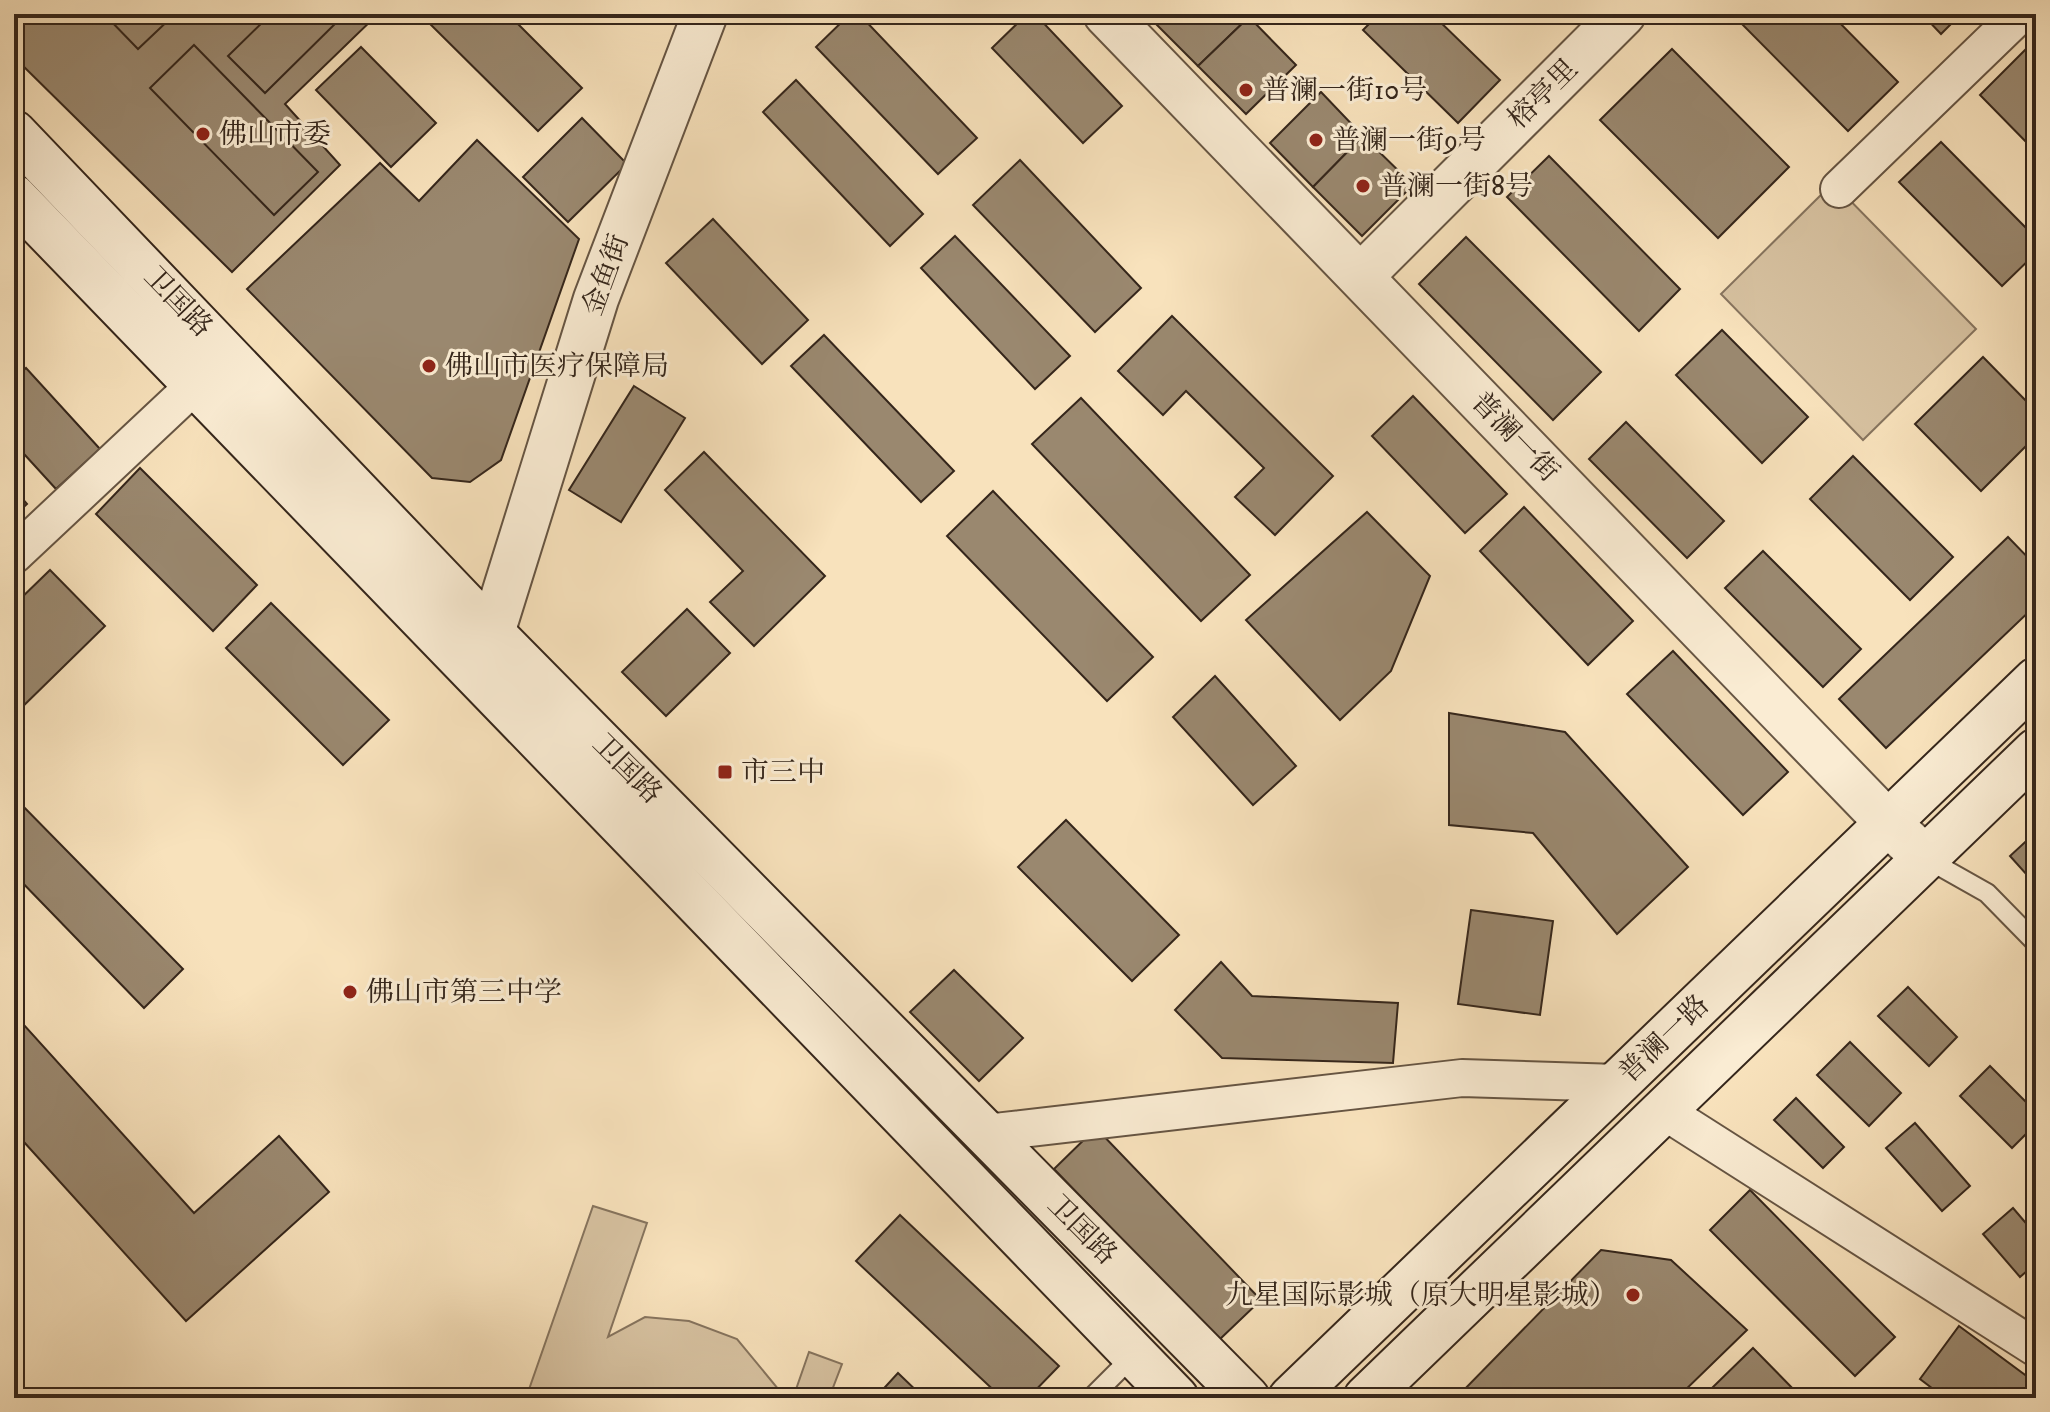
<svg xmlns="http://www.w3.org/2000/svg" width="2050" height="1412" viewBox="0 0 2050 1412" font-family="'IM FELL DW Pica','Noto Serif SC',serif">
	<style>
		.green { fill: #d7c2a1; stroke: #86745e; stroke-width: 2 }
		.building { fill: #9a886f; stroke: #35261b; stroke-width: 2 }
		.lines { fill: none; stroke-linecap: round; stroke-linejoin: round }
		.service-casing { stroke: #665543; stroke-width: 22 }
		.minor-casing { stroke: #665543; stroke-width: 40 }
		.tertiary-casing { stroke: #665543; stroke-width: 48 }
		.secondary-casing { stroke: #35261b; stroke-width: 48 }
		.service { stroke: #faecd3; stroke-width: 18 }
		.minor { stroke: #faecd3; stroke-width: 36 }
		.tertiary { stroke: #faecd3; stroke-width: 44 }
		.secondary { stroke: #faecd3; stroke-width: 44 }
		.poi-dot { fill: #8f2418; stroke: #faecd3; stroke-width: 3 }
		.labels { text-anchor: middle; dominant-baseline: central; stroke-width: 6; stroke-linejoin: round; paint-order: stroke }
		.poi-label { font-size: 28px; fill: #35261b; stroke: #faecd3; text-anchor: start }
		.street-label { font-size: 28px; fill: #35261b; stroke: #faecd3 }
	</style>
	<rect width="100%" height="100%" fill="#f8e2bc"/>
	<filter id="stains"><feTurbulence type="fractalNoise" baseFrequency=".0025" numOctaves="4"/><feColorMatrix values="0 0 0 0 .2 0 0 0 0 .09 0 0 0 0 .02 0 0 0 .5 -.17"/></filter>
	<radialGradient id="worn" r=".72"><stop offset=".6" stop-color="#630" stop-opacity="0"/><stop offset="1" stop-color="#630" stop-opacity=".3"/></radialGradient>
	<g class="green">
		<path d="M 1833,183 L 1976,329 L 1863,440 L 1721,294 Z"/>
		<path d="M 593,1206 L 647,1223 L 608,1337 L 645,1317 L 689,1321 L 737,1339 L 779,1390 L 783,1398 L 526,1398 Z"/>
		<path d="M 809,1352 L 842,1364 L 829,1398 L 793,1398 Z"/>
	</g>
	<g class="building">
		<path d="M 14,14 L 378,14 L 285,104 L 340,165 L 232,272 L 14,57 Z"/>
		<path d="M 104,14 L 175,14 L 138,49 Z"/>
		<path d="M 271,14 L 345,14 L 265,93 L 228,56 Z"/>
		<path d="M 420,14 L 508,14 L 582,88 L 538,131 Z"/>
		<path d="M 850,14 L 859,14 L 977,138 L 938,174 L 816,47 Z"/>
		<path d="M 1027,14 L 1035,14 L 1122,106 L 1083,143 L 992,48 Z"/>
		<path d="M 1150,14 L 1246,14 L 1249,17 L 1198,66 L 1148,16 Z"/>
		<path d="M 1379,14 L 1432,14 L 1500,80 L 1458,123 L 1363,30 Z"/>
		<path d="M 1732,14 L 1831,14 L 1898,82 L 1848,131 Z"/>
		<path d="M 1922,14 L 1961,14 L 1941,34 Z"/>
		<path d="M 1249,17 L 1296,65 L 1246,114 L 1198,66 Z"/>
		<path d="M 2034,41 L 2036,42 L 2036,152 L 1980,95 Z"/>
		<path d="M 194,45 L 318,172 L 274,215 L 150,88 Z"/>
		<path d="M 361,47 L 436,123 L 391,167 L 316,90 Z"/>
		<path d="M 1672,49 L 1789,167 L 1718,238 L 1600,120 Z"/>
		<path d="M 796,80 L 923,214 L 890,246 L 763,112 Z"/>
		<path d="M 1321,92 L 1363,136 L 1313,187 L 1270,143 Z"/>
		<path d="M 582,118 L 627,164 L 568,222 L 523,177 Z"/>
		<path d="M 1363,136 L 1413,185 L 1362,236 L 1313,187 Z"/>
		<path d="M 477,140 L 579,239 L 501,460 L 470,482 L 432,478 L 247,289 L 380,163 L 419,201 Z"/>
		<path d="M 1941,142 L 2036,238 L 2036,253 L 2002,286 L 1899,182 Z"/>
		<path d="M 1549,156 L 1680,289 L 1639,331 L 1507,197 Z"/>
		<path d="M 1020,160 L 1141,288 L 1095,332 L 973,205 Z"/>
		<path d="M 713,219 L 808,320 L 762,364 L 666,263 Z"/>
		<path d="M 955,236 L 1070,356 L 1035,389 L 921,268 Z"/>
		<path d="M 1466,237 L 1601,372 L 1553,420 L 1419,284 Z"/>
		<path d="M 1172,316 L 1333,476 L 1275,535 L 1235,497 L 1264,468 L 1186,391 L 1163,415 L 1118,371 Z"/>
		<path d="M 1722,330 L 1808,417 L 1762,463 L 1676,375 Z"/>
		<path d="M 824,335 L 954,471 L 921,502 L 791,366 Z"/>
		<path d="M 1983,357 L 2036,411 L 2036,436 L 1981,491 L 1915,424 Z"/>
		<path d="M 26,368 L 100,449 L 56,489 L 14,443 L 14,379 Z"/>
		<path d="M 634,386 L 685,418 L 621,522 L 569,490 Z"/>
		<path d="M 1413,396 L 1507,494 L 1465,533 L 1372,436 Z"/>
		<path d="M 1081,398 L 1250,575 L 1201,621 L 1032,444 Z"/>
		<path d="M 1626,422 L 1724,521 L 1687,558 L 1589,459 Z"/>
		<path d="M 704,452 L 825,576 L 754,646 L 710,602 L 743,571 L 665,490 Z"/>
		<path d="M 1853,456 L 1953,557 L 1910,600 L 1810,499 Z"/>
		<path d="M 140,468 L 257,585 L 213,631 L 96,514 Z"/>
		<path d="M 14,489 L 27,504 L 14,516 Z"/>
		<path d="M 993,491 L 1153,657 L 1107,701 L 947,536 Z"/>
		<path d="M 1524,507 L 1633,621 L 1588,665 L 1480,551 Z"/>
		<path d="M 1367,512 L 1430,576 L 1391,671 L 1340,720 L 1246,620 Z"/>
		<path d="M 2008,537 L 2036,566 L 2036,605 L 1886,748 L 1839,699 Z"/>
		<path d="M 1763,551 L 1861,649 L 1823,687 L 1725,588 Z"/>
		<path d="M 50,570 L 105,626 L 14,715 L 14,605 Z"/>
		<path d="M 271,603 L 389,720 L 343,765 L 226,648 Z"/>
		<path d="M 687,609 L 730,653 L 666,716 L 622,672 Z"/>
		<path d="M 1673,651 L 1788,772 L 1743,815 L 1627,694 Z"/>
		<path d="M 1215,676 L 1296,766 L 1253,805 L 1173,717 Z"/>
		<path d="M 1449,713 L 1565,732 L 1688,867 L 1617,934 L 1533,833 L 1449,825 Z"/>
		<path d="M 14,797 L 183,969 L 144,1008 L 14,874 Z"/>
		<path d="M 1066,820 L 1179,935 L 1132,981 L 1018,867 Z"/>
		<path d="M 2036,832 L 2036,885 L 2010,856 Z"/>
		<path d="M 1471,910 L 1553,921 L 1540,1015 L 1458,1004 Z"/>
		<path d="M 1221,962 L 1252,996 L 1398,1003 L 1393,1063 L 1222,1058 L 1175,1010 Z"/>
		<path d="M 954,970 L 1023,1038 L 979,1081 L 910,1012 Z"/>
		<path d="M 1908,987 L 1957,1037 L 1929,1066 L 1878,1016 Z"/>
		<path d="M 14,1014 L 194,1213 L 279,1136 L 329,1192 L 186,1321 L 14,1131 Z"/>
		<path d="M 1850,1042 L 1901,1093 L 1869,1126 L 1817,1075 Z"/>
		<path d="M 1990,1066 L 2036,1112 L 2036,1124 L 2012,1148 L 1960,1096 Z"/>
		<path d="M 1796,1098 L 1844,1147 L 1823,1168 L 1774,1120 Z"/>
		<path d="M 1915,1123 L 1970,1186 L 1942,1211 L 1886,1148 Z"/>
		<path d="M 1096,1128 L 1261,1300 L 1219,1340 L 1054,1169 Z"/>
		<path d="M 1750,1190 L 1895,1337 L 1855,1376 L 1710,1230 Z"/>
		<path d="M 2013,1208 L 2036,1235 L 2036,1263 L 2020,1277 L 1983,1234 Z"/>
		<path d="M 900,1215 L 1059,1366 L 1028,1398 L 1002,1398 L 856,1261 Z"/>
		<path d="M 1601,1250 L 1671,1260 L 1747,1330 L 1677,1398 L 1456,1398 Z"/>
		<path d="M 1959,1326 L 2036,1383 L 2036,1398 L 1945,1398 L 1920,1379 Z"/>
		<path d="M 1753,1348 L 1802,1398 L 1724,1398 L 1713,1387 Z"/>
		<path d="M 898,1373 L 924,1398 L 875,1398 Z"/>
	</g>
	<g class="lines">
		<defs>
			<g id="service">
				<path d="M 1925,858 L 1987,893 L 2036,943"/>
				<path d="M 1091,1398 L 1134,1355"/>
			</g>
			<g id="minor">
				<path d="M 1839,189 L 2020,14"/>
				<path d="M 14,555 L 195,385"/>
				<path d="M 1664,1111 L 2036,1348"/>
				<path d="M 986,1133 L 1462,1078 L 1618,1083"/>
			</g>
			<g id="tertiary">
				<path d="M 1106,14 L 1889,824 L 1925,858"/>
				<path d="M 1361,276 L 1623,14"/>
				<path d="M 492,633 L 596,299 L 705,14"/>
			</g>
			<g id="secondary">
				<path d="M 14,133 L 492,633 L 1247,1398"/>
				<path d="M 14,197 L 1176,1398"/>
				<path d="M 1291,1398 L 2036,680"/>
				<path d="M 1366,1398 L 2036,751"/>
			</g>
		</defs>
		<use href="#service" class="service-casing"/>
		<use href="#minor" class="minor-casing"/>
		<use href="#tertiary" class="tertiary-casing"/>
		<use href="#secondary" class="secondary-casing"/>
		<use href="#service" class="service"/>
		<use href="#minor" class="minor"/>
		<use href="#tertiary" class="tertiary"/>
		<use href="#secondary" class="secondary"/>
	</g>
	<g class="poi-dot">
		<circle cx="1246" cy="90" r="8"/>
		<circle cx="203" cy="134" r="8"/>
		<circle cx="1316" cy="140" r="8"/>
		<circle cx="1363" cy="186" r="8"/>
		<circle cx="429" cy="366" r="8"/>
		<rect x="717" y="764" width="16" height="16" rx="4"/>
		<circle cx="350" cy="992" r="8"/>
		<circle cx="1633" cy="1295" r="8"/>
	</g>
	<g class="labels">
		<g class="poi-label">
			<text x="1262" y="90">普澜一街10号</text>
			<text x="219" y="134">佛山市委</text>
			<text x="1332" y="140">普澜一街9号</text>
			<text x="1379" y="186">普澜一街8号</text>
			<text x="445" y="366">佛山市医疗保障局</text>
			<text x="741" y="772">市三中</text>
			<text x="366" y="992">佛山市第三中学</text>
			<text x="1617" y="1295" text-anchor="end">九星国际影城（原大明星影城）</text>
		</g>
		<g class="street-label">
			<text transform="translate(1543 94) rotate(-45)">榕亭里</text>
			<text transform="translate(606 275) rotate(-70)">金鱼街</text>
			<text transform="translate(178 302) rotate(46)">卫国路</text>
			<text transform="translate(1515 437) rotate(46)">普澜一街</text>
			<text transform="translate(627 769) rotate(45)">卫国路</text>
			<text transform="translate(1664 1039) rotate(-44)">普澜一路</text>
			<text transform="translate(1082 1230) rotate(45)">卫国路</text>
		</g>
	</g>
	<rect width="2050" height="1412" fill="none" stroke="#f8e2bc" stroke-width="48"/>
	<rect x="16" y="16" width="2018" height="1380" fill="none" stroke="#35261b" stroke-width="4"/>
	<rect x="24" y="24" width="2002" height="1364" fill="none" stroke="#35261b" stroke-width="2"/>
	<rect width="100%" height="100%" filter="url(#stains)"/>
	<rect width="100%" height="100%" fill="url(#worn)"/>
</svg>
